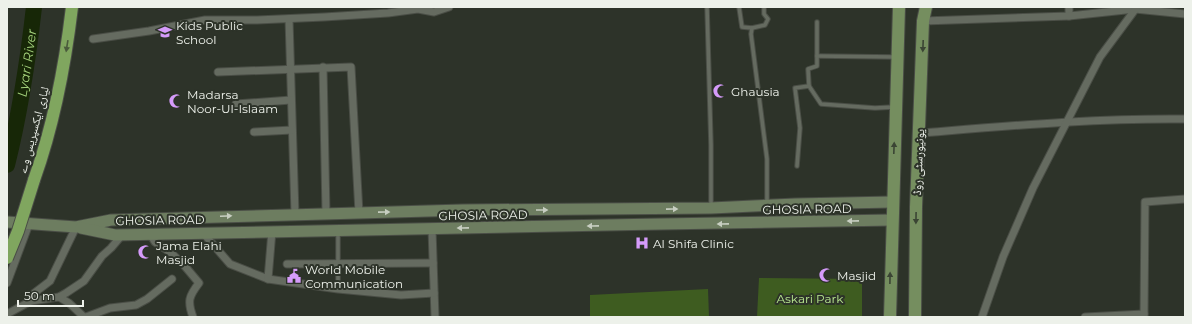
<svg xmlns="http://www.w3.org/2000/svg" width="1192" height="324" viewBox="0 0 1192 324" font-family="Montserrat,'Noto Naskh Arabic',sans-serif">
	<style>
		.green { fill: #3e5c20 }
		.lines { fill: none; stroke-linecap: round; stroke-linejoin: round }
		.river { stroke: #172707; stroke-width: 16 }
		.service-casing { stroke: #4a4e46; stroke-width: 5.5 }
		.minor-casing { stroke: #4a4e46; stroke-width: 9 }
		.secondary-casing { stroke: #4a4e46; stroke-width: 13 }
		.primary-casing { stroke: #4a4e46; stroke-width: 14 }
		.motorway-casing { stroke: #4a4e46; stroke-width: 14 }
		.service { stroke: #656b60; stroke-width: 3.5 }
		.minor { stroke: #656b60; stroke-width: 7 }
		.secondary { stroke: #6d7d60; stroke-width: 11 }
		.primary { stroke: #758e5f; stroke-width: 12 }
		.motorway { stroke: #80a65f; stroke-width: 12 }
		.motorway-bridge-casing { stroke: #4a4e46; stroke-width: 14; stroke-linecap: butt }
		.motorway-bridge { stroke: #80a65f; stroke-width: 12 }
		.oneway { fill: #4a5b3c }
		.oneway2 { fill: #3b4534 }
		.oneway3 { fill: #c7cec1 }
		.labels { text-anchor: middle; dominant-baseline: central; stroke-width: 4; stroke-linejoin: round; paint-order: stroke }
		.poi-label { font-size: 12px; fill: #edf1ea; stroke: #2d3329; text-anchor: start }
		.street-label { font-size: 12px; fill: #edf1ea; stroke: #2d3329 }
		.park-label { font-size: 12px; fill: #b9e890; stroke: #2d3329 }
		.water-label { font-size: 13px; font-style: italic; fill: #a3d17b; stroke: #2d3329 }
	</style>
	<rect width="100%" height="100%" fill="#2d3329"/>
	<g class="green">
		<path d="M 759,278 L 862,279 L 862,317 L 757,317 Z"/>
		<path d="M 708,289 L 709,317 L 590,317 L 590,295 Z"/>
	</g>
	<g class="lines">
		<path class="river" id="s1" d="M 7,165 C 20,113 28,60 34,7"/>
		<defs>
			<g id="service">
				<path d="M 707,7 L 711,145 L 711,206"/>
				<path d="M 739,7 L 742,27 L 752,28"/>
				<path d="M 764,7 L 764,14 L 768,19 L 765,25 L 752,28 L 751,34 L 767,159 L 767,205"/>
				<path d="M 817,22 L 817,66 L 808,69 L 809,86 L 821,104 L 875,108 L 894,107"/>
				<path d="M 817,56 L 895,57"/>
				<path d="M 797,166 L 800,128 L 795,88 L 809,86"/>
				<path d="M 338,288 L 338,231"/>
			</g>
			<g id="minor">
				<path d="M 1069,7 L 1069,16"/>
				<path d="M 289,19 L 295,214"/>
				<path d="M 923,21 L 1069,16 L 1135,9 L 1185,14"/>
				<path d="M 93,39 L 149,31 L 205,20 L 257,20 L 324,17 L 388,13 L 418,9 L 434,12 L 449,7"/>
				<path d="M 323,67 L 326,213"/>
				<path d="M 218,72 L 351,67 L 359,213"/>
				<path d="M 236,104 L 291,100"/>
				<path d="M 254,132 L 292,130"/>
				<path d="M 920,133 C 1008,126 1096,118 1185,119"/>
				<path d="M 432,229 L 435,317"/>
				<path d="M 203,233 L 230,264 L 268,279 L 338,289 L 401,295 L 434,293"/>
				<path d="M 150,234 L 155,242 L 170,252 L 183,264 L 199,283 C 189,296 187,301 193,317"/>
				<path d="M 287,264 L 433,263"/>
				<path d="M 268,279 L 272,231"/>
				<path d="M 7,283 L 29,224"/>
				<path d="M 59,297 L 69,303 L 84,317"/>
				<path d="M 31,301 L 33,294 L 50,281 L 76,227"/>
				<path d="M 7,314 L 31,301 L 59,297 L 66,293 L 84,281 L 102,256 L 111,248 L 122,235"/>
				<path d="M 86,317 L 110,308 L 136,305 L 147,299 L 172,279"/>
				<path d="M 982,317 L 1003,257 L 1033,188 L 1100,57 L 1137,7"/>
				<path d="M 1085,317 L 1144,314"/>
				<path d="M 1144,317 L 1145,202 L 1185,199"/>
			</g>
			<g id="secondary">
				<path d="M 7,222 L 76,227 L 111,220 L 463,210 L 711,208 L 796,204 L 892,202"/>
				<path d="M 81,228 L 115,235 C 374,228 633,225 892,220"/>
			</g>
			<g id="primary">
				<path d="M 890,317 L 899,7"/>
				<path d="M 915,317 L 916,207 L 923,21 L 926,7"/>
			</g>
			<path id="motorway" d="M 34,180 C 54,124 65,66 72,7"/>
		</defs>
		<use href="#service" class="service-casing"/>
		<use href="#minor" class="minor-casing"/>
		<use href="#secondary" class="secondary-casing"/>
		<use href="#primary" class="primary-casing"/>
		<use href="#motorway" class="motorway-casing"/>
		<use href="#service" class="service"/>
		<use href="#minor" class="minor"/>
		<use href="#secondary" class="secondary"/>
		<use href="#primary" class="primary"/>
		<use href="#motorway" class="motorway"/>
		<defs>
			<path id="motorway-bridge" d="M 7,258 L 18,231 L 34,180"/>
		</defs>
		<use href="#motorway-bridge" class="motorway-bridge-casing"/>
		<use href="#motorway-bridge" class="motorway-bridge"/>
	</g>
	<defs><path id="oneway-solid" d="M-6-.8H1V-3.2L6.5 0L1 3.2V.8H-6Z"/></defs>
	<use class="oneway" href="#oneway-solid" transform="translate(67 46) rotate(99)"/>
	<g class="oneway2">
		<use href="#oneway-solid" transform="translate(923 46) rotate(92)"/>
		<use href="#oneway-solid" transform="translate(894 148) rotate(-88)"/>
		<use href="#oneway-solid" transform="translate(916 218) rotate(91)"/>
		<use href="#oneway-solid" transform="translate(890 278) rotate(-89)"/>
	</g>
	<g class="oneway3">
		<use href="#oneway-solid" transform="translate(672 209) rotate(-1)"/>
		<use href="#oneway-solid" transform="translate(542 210)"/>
		<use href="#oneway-solid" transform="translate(384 212) rotate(-1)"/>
		<use href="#oneway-solid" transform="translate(226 216) rotate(-2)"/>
		<use href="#oneway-solid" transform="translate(853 221) rotate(179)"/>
		<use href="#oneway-solid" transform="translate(723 224) rotate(179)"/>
		<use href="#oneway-solid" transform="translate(593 226) rotate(179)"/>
		<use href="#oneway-solid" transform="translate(463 228) rotate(179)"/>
	</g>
	<defs>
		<symbol id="school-bare" viewBox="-9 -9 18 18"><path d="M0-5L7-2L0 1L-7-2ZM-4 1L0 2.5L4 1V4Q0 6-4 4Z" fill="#d59bfa" stroke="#2d3329" stroke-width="2.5" paint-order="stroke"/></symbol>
		<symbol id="mosque-bare" viewBox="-9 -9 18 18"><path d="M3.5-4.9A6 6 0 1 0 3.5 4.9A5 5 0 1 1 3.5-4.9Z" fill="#d59bfa" stroke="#2d3329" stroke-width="2.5" paint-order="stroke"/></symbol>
		<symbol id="hospital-bare" viewBox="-9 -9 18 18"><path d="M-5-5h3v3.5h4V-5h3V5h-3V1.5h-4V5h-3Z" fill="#d59bfa" stroke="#2d3329" stroke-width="2.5" paint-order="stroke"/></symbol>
		<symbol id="civic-bare" viewBox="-9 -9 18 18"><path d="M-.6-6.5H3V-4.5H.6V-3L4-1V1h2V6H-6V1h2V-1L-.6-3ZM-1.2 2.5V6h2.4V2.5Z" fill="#d59bfa" stroke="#2d3329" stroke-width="2.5" paint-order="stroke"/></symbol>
	</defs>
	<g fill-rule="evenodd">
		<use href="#school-bare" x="155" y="22" width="20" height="20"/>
		<use href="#mosque-bare" x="710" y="81" width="20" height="20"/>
		<use href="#mosque-bare" x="166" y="91" width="20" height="20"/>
		<use href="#hospital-bare" x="632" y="233" width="20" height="20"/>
		<use href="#mosque-bare" x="135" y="242" width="20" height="20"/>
		<use href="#mosque-bare" x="816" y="265" width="20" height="20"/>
		<use href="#civic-bare" x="284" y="266" width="20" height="20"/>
	</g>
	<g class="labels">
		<g class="poi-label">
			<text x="176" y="25">Kids Public<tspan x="176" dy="14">School</tspan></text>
			<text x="731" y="91">Ghausia</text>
			<text x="187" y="94">Madarsa<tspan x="187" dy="14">Noor-Ul-Islaam</tspan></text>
			<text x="653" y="243">Al Shifa Clinic</text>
			<text x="156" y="245">Jama Elahi<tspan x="156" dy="14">Masjid</tspan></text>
			<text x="305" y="269">World Mobile<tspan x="305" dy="14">Communication</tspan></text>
			<text x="837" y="275">Masjid</text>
		</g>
		<g class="street-label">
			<text transform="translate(33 130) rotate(-75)">لیاری ایکسپریس وے</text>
			<text transform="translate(918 162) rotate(-87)">یونیورسٹی روڈ</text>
			<text transform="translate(807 209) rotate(-1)">GHOSIA ROAD</text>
			<text transform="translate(483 215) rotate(-1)">GHOSIA ROAD</text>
			<text transform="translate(160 220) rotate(-1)">GHOSIA ROAD</text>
		</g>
		<g class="park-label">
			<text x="810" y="298">Askari Park</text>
		</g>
		<g class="water-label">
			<text stroke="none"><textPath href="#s1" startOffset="104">Lyari River</textPath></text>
		</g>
	</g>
	<rect width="1192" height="324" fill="none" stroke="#edf1ea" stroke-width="16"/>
	<path d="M18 300v6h65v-6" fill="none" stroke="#edf1ea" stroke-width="2"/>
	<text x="24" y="300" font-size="12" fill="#edf1ea" stroke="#2d3329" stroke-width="3" paint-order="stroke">50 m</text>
</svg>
